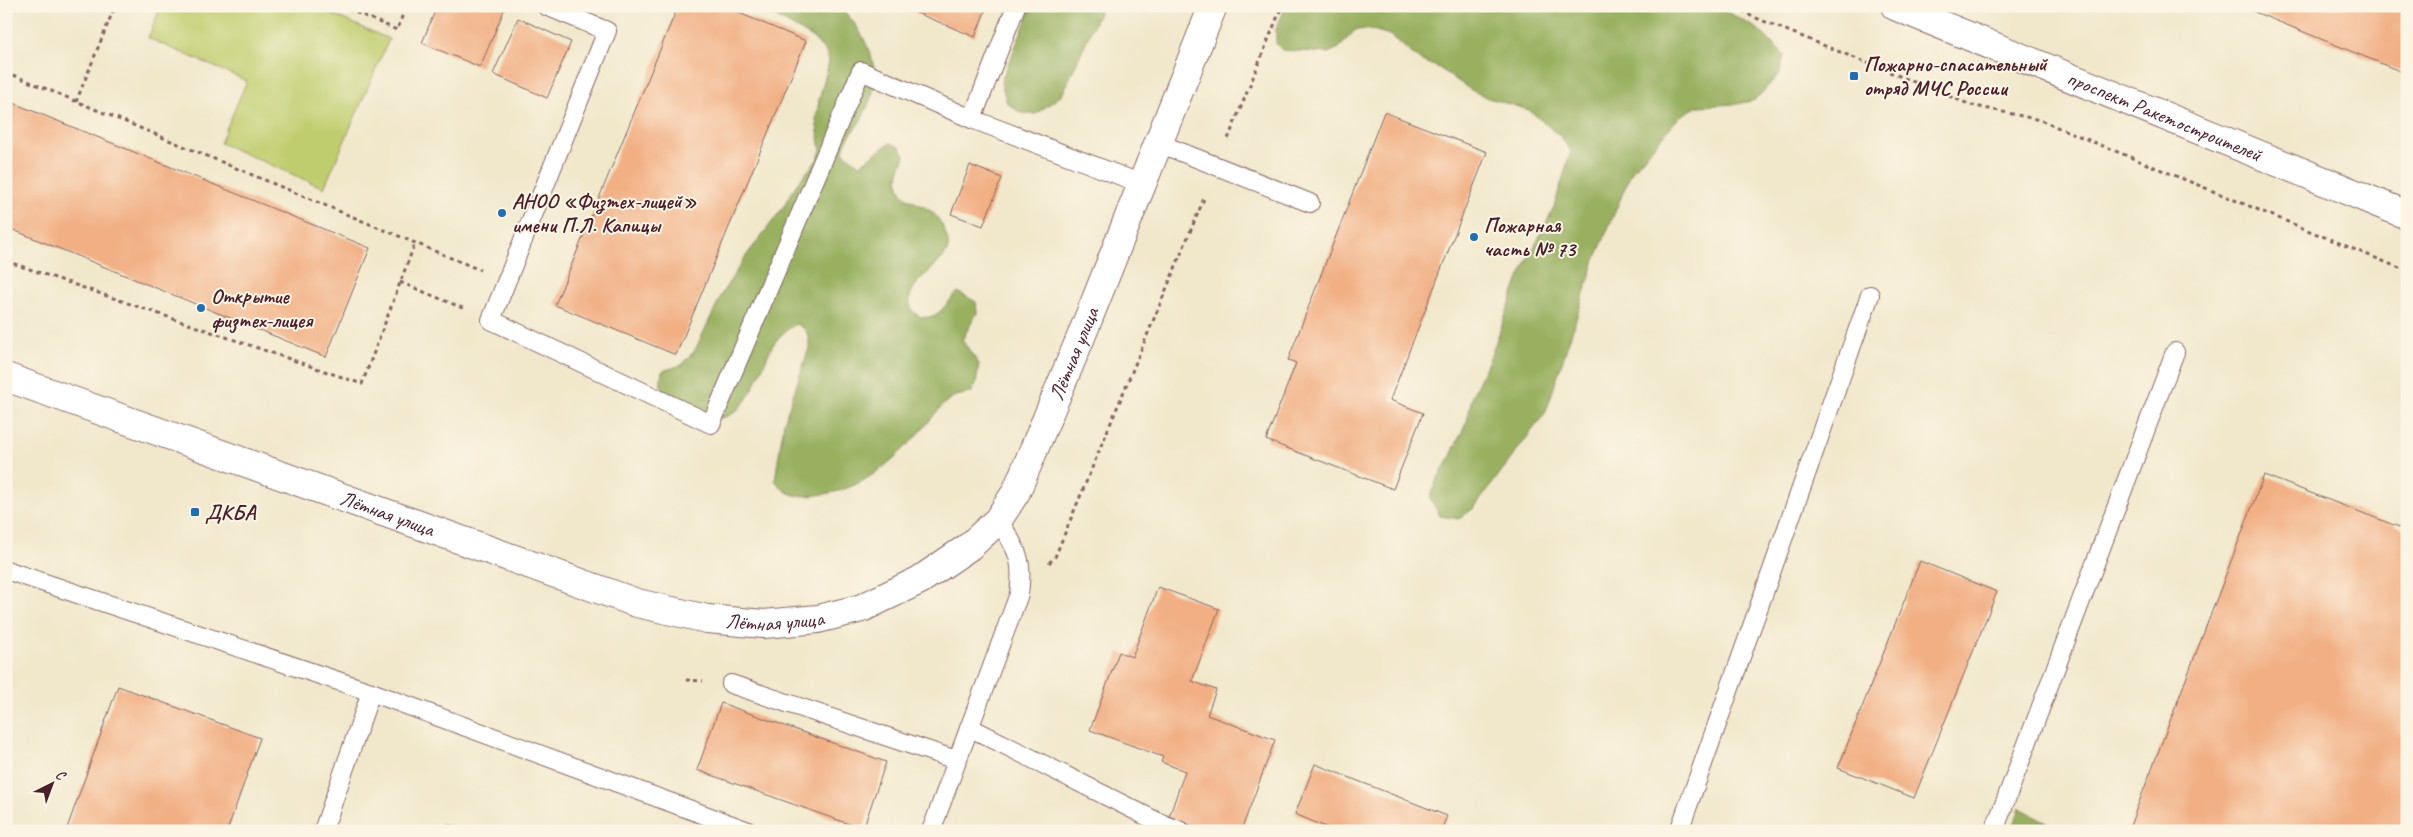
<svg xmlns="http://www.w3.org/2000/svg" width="2413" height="837" viewBox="0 0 2413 837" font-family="Caveat,sans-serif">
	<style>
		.green { fill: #c0cd6e; stroke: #85764c }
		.forest { fill: #98b061; stroke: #716846 }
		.building { fill: #f1af83 }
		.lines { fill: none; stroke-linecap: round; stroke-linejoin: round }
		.service-casing { stroke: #846563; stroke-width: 20 }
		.tertiary-casing { stroke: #846563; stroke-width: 30 }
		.secondary-casing { stroke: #846563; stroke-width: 30 }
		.path { stroke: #846563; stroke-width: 3; stroke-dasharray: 4 4; stroke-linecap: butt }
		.service { stroke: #fff; stroke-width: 18 }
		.tertiary { stroke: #fff; stroke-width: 28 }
		.secondary { stroke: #fff; stroke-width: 28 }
		.poi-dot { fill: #1f6fb2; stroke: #fcf5e5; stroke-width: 2 }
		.labels { text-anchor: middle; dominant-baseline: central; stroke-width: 4; stroke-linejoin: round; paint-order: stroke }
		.poi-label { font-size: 21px; font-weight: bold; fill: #4a1f2b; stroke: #fcf5e5; text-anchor: start }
		.street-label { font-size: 21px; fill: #4a1f2b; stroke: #fcf5e5 }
	</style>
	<rect width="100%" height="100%" fill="#fcf5e5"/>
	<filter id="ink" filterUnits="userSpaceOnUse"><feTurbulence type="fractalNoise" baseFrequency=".02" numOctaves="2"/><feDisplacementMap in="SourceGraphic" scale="10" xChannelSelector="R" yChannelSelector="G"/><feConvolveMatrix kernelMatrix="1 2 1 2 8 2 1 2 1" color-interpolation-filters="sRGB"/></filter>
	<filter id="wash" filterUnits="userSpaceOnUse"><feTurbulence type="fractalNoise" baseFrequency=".0096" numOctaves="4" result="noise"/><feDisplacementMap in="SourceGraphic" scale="20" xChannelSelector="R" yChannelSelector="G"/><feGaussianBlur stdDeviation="1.12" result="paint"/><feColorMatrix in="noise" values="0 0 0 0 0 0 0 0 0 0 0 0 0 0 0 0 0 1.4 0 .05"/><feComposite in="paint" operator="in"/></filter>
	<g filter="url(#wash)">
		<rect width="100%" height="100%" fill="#f1e8cc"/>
		<path class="green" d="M 161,6 L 313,6 L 389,39 L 324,188 L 220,143 L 247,81 L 148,38 Z"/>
		<g class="forest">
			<path d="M 763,6 C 775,6 827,3 835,6 C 858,15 883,70 873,92 C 870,100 867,109 863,116 C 857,129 845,137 843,152 L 859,165 L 890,143 L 900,147 L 905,155 C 904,160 900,167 899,173 C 896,198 909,198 926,208 C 938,214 943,226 947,238 C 949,244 949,247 946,253 C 937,270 902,285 911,308 C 913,313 918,316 923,317 C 940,319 946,302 958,292 L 976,302 L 977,313 L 962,340 L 979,364 L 976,384 L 971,393 C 965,394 958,395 953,397 C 943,402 929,422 921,431 C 892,462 862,491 817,495 C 797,497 787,497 775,480 L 784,422 L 809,348 L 809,338 L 805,329 L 796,324 C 787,329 779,336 773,345 C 761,365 747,427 710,417 C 697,414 684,406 672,401 C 659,395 660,382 662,371 L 682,365 L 695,350 L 724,290 L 746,256 L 782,209 L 796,185 L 817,160 L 821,150 L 816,120 L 819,100 L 829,62 L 826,52 L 813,38 L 766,11 Z"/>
			<path d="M 1032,6 L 1102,6 L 1062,95 L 1036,114 L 1021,113 L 1007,103 L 1001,82 Z"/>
			<path d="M 1286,6 L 1647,6 L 1667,10 L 1692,6 L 1726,11 L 1758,29 L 1784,55 L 1780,73 L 1755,100 L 1737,104 L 1698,106 L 1680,116 L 1632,171 L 1595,260 L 1546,412 L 1474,508 L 1459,519 L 1440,516 L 1430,498 L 1437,479 L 1448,462 L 1467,421 L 1472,396 L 1490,358 L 1519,278 L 1554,207 L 1571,151 L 1560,136 L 1529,110 L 1488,98 L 1471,90 L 1439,68 L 1420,60 L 1390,35 L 1369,29 L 1355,30 L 1339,48 L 1328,53 L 1282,50 L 1276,43 L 1276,29 Z"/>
			<path d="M 2020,808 L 2047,822 L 2044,831 L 2012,831 Z"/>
		</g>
		<g id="blocks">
			<g class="building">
				<path d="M 437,6 L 500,6 L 505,8 L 480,67 L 422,43 Z"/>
				<path d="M 678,6 L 741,6 L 739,13 L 806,41 L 676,355 L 555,305 Z"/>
				<path d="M 900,6 L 987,6 L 975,37 Z"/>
				<path d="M 2240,6 L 2407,6 L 2407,74 Z"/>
				<path d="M 518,18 L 571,42 L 547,98 L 493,74 Z"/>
				<path d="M 6,100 L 370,248 L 326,357 L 6,227 Z"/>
				<path d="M 1384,112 L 1487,152 L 1390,400 L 1423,413 L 1393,489 L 1266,440 L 1296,363 L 1288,360 Z"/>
				<path d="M 970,165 L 1002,178 L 983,226 L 951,214 Z"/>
				<path d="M 2264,475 L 2407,530 L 2407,831 L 2128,831 Z"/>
				<path d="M 1920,561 L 1997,592 L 1914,798 L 1838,768 Z"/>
				<path d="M 1158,587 L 1219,609 L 1192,681 L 1216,690 L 1207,715 L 1275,740 L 1241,831 L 1206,831 L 1169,817 L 1185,771 L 1161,762 L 1163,757 L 1090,730 L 1119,652 L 1132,657 Z"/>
				<path d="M 118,686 L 260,738 L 227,831 L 66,831 Z"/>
				<path d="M 721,703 L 886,762 L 863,829 L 697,770 Z"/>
				<path d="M 1315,764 L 1447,816 L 1441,831 L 1335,831 L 1295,814 Z"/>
				<path d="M 447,824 L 465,831 L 445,831 Z"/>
			</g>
		</g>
	</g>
	<g filter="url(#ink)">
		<use href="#blocks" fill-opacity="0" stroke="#846563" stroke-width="1"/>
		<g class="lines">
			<defs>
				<g id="service">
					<path d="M 546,6 L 607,31 L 491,320 L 711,424 L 861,71 L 972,119"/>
					<path d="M 1016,6 L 972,119 L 1142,184"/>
					<path d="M 1158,143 L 1310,203"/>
					<path d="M 6,570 L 371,692 L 748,831"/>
					<path d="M 731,684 L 956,760"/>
					<path d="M 969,727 L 1156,821 L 1181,831"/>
					<path d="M 323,831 L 371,692"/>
					<path d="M 931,831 L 1019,594 C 1024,559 1017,549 998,520"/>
					<path d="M 1679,831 L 1870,295"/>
					<path d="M 1994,831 L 2175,352"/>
				</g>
				<g id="tertiary">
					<path id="s1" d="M 6,377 L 637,603 L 707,619 L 764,624 L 818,619 L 862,608 L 920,580 L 970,546 L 998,520 L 1016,492 L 1081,337 L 1213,6"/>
				</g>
				<g id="secondary">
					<path id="s2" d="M 1895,6 L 2407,215"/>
				</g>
			</defs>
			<use href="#service" class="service-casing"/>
			<use href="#tertiary" class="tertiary-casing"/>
			<use href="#secondary" class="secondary-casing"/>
			<g class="path">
				<path d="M 341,6 L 397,30 L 406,6"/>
				<path d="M 1735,6 L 1751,16 L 1971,105 L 2040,120 L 2407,271"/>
				<path d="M 6,72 L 480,270"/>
				<path d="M 76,102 L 115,6"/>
				<path d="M 1228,139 L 1282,6"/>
				<path d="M 6,261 L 362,384 L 415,243"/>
				<path d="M 400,282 L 465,309"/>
				<path d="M 1049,563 L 1055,557 L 1205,196"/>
				<path d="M 686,680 L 703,681"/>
			</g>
			<use href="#service" class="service"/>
			<use href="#tertiary" class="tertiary"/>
			<use href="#secondary" class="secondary"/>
		</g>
	</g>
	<g class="poi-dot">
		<rect x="1849" y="71" width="10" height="10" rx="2.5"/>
		<circle cx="502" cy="213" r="5"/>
		<circle cx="1474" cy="237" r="5"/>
		<circle cx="201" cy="308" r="5"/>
		<rect x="190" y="507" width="10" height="10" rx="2.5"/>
	</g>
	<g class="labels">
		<g class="poi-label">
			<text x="1864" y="64">Пожарно-спасательный<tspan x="1864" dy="24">отряд МЧС России</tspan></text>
			<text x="512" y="201">АНОО «Физтех-лицей»<tspan x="512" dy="24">имени П.Л. Капицы</tspan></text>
			<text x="1484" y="225">Пожарная<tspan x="1484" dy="24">часть № 73</tspan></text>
			<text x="211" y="296">Открытие<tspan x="211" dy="24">физтех-лицея</tspan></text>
			<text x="205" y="512">ДКБА</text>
		</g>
		<g class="street-label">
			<text stroke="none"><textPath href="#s2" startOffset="291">проспект Ракетостроителей</textPath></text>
			<text stroke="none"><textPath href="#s1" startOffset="1245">Лётная улица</textPath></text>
			<text stroke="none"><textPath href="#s1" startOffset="405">Лётная улица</textPath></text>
			<text stroke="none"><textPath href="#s1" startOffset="810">Лётная улица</textPath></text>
		</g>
	</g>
	<rect width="2413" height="837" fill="none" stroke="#fcf5e5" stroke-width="25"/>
	<g transform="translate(52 784) rotate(42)" stroke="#fcf5e5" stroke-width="4" paint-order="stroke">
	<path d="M0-4L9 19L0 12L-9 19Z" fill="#4a1f2b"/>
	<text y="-8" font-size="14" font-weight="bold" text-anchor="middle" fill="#4a1f2b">С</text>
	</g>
</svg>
